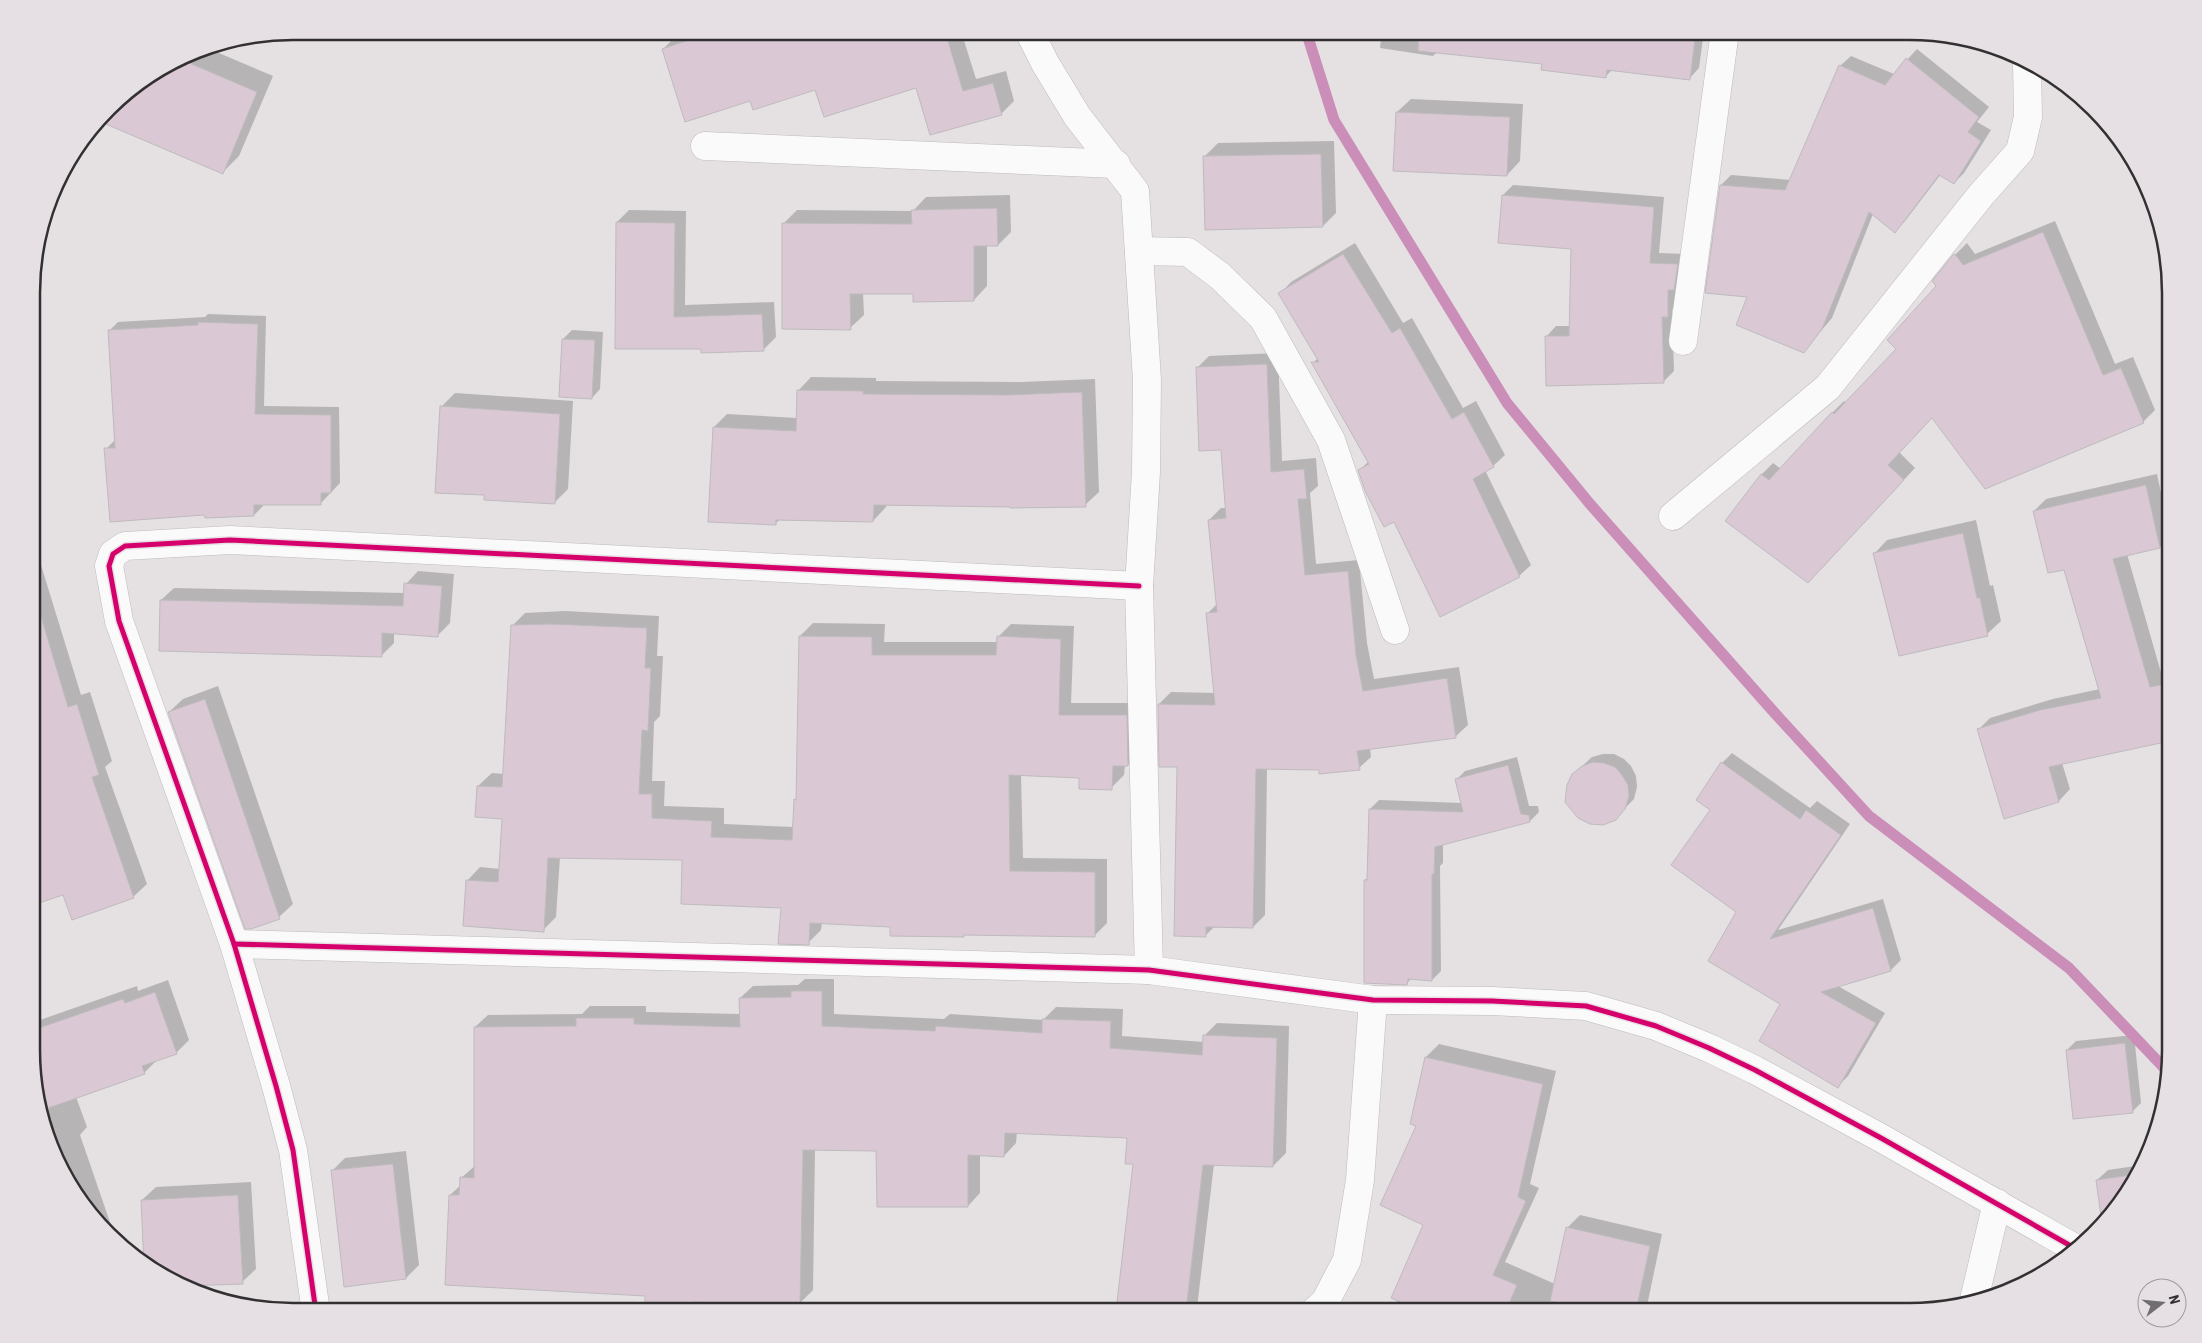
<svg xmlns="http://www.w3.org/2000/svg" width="2202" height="1343" viewBox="0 0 2202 1343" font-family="'Roboto Condensed',sans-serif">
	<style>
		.shadow { fill: #0003 }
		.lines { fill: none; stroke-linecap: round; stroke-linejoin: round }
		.stream { stroke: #ca8eb8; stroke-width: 11 }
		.building { fill: #dbc8d5; stroke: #bebbbc }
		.street-casing { stroke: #bdbabb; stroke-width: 29 }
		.street { stroke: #fbfafb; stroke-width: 28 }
		.cycleway-casing { stroke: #e6e0e4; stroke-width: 8 }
		.cycleway { stroke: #d6006c; stroke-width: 5 }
		.rim { fill: none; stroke: #333032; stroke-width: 2.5 }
	</style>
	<rect width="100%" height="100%" fill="#e5e1e3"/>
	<g class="shadow">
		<path d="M 691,31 L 961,31 L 976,79 L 1006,71 L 1014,101 L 1001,114 L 917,86 L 816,88 L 751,100 L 663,49 L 676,36 Z"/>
		<path d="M 1382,31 L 1704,31 L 1699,68 L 1689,79 L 1613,69 L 1605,77 L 1543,63 L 1437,52 L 1433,56 L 1380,48 Z"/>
		<path d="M 207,48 L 273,76 L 239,156 L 223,172 L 101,121 L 120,96 L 193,51 Z"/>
		<path d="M 1917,49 L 1989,107 L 1977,122 L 1991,130 L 1964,173 L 1954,183 L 1941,174 L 1905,221 L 1895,231 L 1873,214 L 1832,318 L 1804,351 L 1749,296 L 1721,185 L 1731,175 L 1791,180 L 1840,66 L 1851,56 L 1894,74 Z"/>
		<path d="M 2062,82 L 2069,88 L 2064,90 Z"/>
		<path d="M 1411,99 L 1523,104 L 1520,161 L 1507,175 L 1397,112 Z"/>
		<path d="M 1334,141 L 1336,213 L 1323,226 L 1204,157 L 1218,143 Z"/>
		<path d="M 1513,185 L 1664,197 L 1659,253 L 1687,254 L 1677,305 L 1672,310 L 1674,371 L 1664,381 L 1546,337 L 1556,326 L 1571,326 L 1572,248 L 1503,195 Z"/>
		<path d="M 1010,195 L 1011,232 L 998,245 L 987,245 L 987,286 L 974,300 L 914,293 L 863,293 L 864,315 L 850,328 L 783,224 L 797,210 L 913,211 L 926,197 Z"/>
		<path d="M 629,210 L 686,211 L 685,305 L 774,302 L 776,337 L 763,350 L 616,348 L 617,222 Z"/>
		<path d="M 2055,221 L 2115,364 L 2133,357 L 2155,410 L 2143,422 L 1932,417 L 1899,452 L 1915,468 L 1820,570 L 1761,475 L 1773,463 L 1781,469 L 1832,413 L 1844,401 L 1846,403 L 1898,349 L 1954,256 L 1967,243 L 1975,254 Z"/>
		<path d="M 1355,243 L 1403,323 L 1412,318 L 1463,408 L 1476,401 L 1505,455 L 1493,466 L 1485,470 L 1531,565 L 1519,576 L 1395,520 L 1359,471 L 1369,461 L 1313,363 L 1318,358 L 1280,294 L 1291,282 Z"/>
		<path d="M 208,314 L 266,316 L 264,406 L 339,407 L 340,483 L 320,504 L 263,504 L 263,506 L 254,515 L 206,514 L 106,449 L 115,440 L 109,331 L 118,322 L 205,317 Z"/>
		<path d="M 572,330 L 603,332 L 600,389 L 592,398 L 563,339 Z"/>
		<path d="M 1278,353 L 1282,461 L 1316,458 L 1318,486 L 1310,493 L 1316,564 L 1359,560 L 1367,643 L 1374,679 L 1459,667 L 1468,725 L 1456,736 L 1370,748 L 1371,757 L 1359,768 L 1267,768 L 1265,915 L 1253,927 L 1215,926 L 1206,935 L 1178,766 L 1159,704 L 1171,692 L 1216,693 L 1208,613 L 1217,604 L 1209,520 L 1221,508 L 1227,508 L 1222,449 L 1197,368 L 1209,356 Z"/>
		<path d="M 811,377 L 876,378 L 876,381 L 1021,382 L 1095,379 L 1099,492 L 1085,505 L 886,504 L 886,507 L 873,521 L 781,518 L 775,524 L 714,427 L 727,414 L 797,418 L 798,391 Z"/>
		<path d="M 455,393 L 573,401 L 568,489 L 555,502 L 485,494 L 441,407 Z"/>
		<path d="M 2157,474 L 2170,536 L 2160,547 L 2127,554 L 2162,676 L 2170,675 L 2170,740 L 2062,763 L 2070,789 L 2059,801 L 1979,729 L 1990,718 L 2053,699 L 2100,689 L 2065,568 L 2034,511 L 2046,499 Z"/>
		<path d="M 1976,520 L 1990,586 L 1993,585 L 2001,621 L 1987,634 L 1874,554 L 1887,540 Z"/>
		<path d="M 33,539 L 81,695 L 90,692 L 112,761 L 105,767 L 147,884 L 133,897 L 63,893 L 33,903 Z"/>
		<path d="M 418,571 L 454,574 L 450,623 L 437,636 L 394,632 L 394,643 L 381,656 L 161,600 L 174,588 L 405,593 L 406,584 Z"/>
		<path d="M 565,611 L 659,616 L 657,656 L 663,656 L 660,716 L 654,722 L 652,781 L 665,781 L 664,806 L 724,808 L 724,824 L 794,827 L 796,800 L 798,798 L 800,636 L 813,623 L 885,624 L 884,642 L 998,642 L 998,637 L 1011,624 L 1074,626 L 1071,703 L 1139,703 L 1141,752 L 1128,765 L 1125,765 L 1124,775 L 1111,788 L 1080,777 L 1021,775 L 1023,858 L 1107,859 L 1107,923 L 1094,936 L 966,934 L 963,936 L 892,925 L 822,922 L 821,930 L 808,943 L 782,906 L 684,859 L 560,857 L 556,917 L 543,930 L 467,881 L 480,867 L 500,869 L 503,818 L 478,786 L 492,773 L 504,774 L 512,626 L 525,613 Z"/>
		<path d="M 218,686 L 293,904 L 279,917 L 169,712 L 183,699 Z"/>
		<path d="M 1732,753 L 1810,808 L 1817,801 L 1850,824 L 1778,930 L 1883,899 L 1901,960 L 1891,970 L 1838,986 L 1885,1013 L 1848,1076 L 1838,1086 L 1782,1003 L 1738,911 L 1712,810 L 1722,763 Z"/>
		<path d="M 1603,754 L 1614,754 L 1624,759 L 1631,766 L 1636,776 L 1637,787 L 1634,799 L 1624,809 L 1573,775 L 1592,757 Z"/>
		<path d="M 1517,757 L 1529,806 L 1538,806 L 1539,812 L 1530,821 L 1443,843 L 1443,863 L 1440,866 L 1441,971 L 1432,980 L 1412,978 L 1407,983 L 1365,880 L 1369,877 L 1370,809 L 1379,800 L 1462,803 L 1456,780 L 1465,771 Z"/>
		<path d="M 805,979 L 834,979 L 834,1014 L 944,1019 L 950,1014 L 1043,1020 L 1056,1007 L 1123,1009 L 1122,1036 L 1204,1042 L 1204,1036 L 1217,1023 L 1289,1026 L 1286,1153 L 1273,1166 L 1214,1164 L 1197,1308 L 1194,1311 L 1118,1311 L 1135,1163 L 1128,1137 L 1017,1132 L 1016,1143 L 1004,1156 L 980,1154 L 980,1193 L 968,1206 L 877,1150 L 815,1149 L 813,1290 L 800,1303 L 704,1301 L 693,1312 L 646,1312 L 646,1294 L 450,1195 L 461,1185 L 461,1178 L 476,1165 L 475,1027 L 488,1015 L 582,1014 L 590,1006 L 646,1006 L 646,1012 L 741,1014 L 740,998 L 753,986 L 798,985 Z"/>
		<path d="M 168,980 L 189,1040 L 176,1053 L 158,1059 L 144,1073 L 76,1097 L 87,1127 L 80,1135 L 113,1231 L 112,1232 L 75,1195 L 45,1135 L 33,1084 L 33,1002 L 40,1020 L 137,986 L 138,991 Z"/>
		<path d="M 2170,1008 L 2170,1042 L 2169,1009 Z"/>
		<path d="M 2134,1035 L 2141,1103 L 2132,1112 L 2067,1050 L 2076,1041 Z"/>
		<path d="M 1439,1044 L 1556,1071 L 1530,1184 L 1539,1188 L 1505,1262 L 1555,1284 L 1567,1228 L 1580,1215 L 1662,1234 L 1647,1306 L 1641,1311 L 1394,1311 L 1425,1224 L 1418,1125 L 1412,1123 L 1426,1057 Z"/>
		<path d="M 406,1151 L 419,1265 L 406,1278 L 332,1171 L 345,1158 Z"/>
		<path d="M 2142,1165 L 2127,1195 L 2103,1222 L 2097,1180 L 2108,1170 Z"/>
		<path d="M 251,1182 L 256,1269 L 242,1282 L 183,1285 L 146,1266 L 142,1200 L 156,1187 Z"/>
		<path d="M 2005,1288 L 2010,1289 L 1999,1294 Z"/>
	</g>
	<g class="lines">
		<path class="stream" d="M 1306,31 L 1334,120 L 1507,403 L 1590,504 L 1772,710 L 1869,816 L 2069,968 L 2169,1073"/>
	</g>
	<g class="building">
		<path d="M 715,31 L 945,31 L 963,91 L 993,83 L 1002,115 L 930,135 L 916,88 L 824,117 L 815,90 L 753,110 L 750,101 L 685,122 L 662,49 Z"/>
		<path d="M 1419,31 L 1696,31 L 1690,80 L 1607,70 L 1606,78 L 1541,70 L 1542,64 L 1418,51 Z"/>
		<path d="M 1906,58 L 1979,117 L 1968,132 L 1981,141 L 1954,184 L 1939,175 L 1895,233 L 1869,212 L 1822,329 L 1804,353 L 1736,325 L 1747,297 L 1705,293 L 1720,185 L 1785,190 L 1839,65 L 1885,85 Z"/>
		<path d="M 180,59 L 257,92 L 223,174 L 101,122 L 120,96 Z"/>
		<path d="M 1396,112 L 1510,117 L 1507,176 L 1393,171 Z"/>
		<path d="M 1321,154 L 1323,227 L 1205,230 L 1203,156 Z"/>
		<path d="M 1502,195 L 1654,207 L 1650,263 L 1678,264 L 1674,290 L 1668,290 L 1668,317 L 1662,317 L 1664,383 L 1546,386 L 1545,336 L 1569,336 L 1571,249 L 1498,243 Z"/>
		<path d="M 997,208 L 998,246 L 974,246 L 974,301 L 913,302 L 913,294 L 850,294 L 851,330 L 782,329 L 782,223 L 912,224 L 911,210 Z"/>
		<path d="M 616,222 L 675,223 L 674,317 L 762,314 L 764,351 L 701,353 L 701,349 L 615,349 Z"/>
		<path d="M 2043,232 L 2103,375 L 2121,368 L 2144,423 L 1985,489 L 1932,418 L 1888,465 L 1904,480 L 1808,583 L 1725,521 L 1761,474 L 1769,480 L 1832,412 L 1834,414 L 1896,349 L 1887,340 L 1936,286 L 1932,281 L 1953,255 L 1955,254 L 1963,265 Z"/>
		<path d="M 1343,254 L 1392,333 L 1400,328 L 1452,419 L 1464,412 L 1494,467 L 1473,479 L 1520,577 L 1440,617 L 1394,522 L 1384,527 L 1365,491 L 1358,470 L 1369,464 L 1311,362 L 1319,362 L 1278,293 Z"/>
		<path d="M 198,322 L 258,324 L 255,414 L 331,415 L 331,493 L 321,493 L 321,505 L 254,505 L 254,516 L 205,518 L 204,515 L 110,522 L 104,448 L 115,448 L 108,330 L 198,325 Z"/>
		<path d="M 562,339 L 595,340 L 592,399 L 559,397 Z"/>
		<path d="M 1267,364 L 1271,472 L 1304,469 L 1307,499 L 1298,499 L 1305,575 L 1348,571 L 1356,655 L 1363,691 L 1447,678 L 1456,738 L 1357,751 L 1360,770 L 1319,774 L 1319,770 L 1256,769 L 1253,928 L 1206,927 L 1206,937 L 1174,936 L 1177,767 L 1159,767 L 1158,704 L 1215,705 L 1206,613 L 1217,612 L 1208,520 L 1226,518 L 1221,450 L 1199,451 L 1196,367 Z"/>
		<path d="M 797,390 L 863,391 L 863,394 L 1007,395 L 1082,392 L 1086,507 L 1010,508 L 1010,507 L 874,505 L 873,522 L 776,520 L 776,525 L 708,522 L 713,427 L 796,431 Z"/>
		<path d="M 440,406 L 560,414 L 555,504 L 484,500 L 484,495 L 435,493 Z"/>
		<path d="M 2146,485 L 2160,548 L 2113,559 L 2150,687 L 2170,683 L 2170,741 L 2049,767 L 2059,802 L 2004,819 L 1977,729 L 2040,710 L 2101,698 L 2064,570 L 2048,573 L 2033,511 Z"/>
		<path d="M 1963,533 L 1977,598 L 1980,598 L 1988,636 L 1899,656 L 1873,553 Z"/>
		<path d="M 404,583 L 442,586 L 438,637 L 382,633 L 382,657 L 159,651 L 160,600 L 403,606 Z"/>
		<path d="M 41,616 L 68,707 L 77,704 L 99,775 L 92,777 L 134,898 L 72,920 L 63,895 L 33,905 L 33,617 Z"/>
		<path d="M 551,624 L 647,628 L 645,668 L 651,668 L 648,731 L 642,730 L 639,794 L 652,794 L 652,818 L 712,821 L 711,837 L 792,840 L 794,799 L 796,800 L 799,636 L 872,637 L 872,655 L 996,655 L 997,636 L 1061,639 L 1059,715 L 1127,715 L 1128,766 L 1113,766 L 1112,790 L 1079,789 L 1079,778 L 1009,775 L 1010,871 L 1095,872 L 1095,937 L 964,935 L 964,937 L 890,936 L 890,927 L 810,923 L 809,945 L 778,944 L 781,908 L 681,904 L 682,860 L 548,858 L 544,932 L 463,926 L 466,880 L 498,882 L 502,819 L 475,817 L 477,786 L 502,787 L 511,625 Z"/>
		<path d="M 205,699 L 280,919 L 251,929 L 245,929 L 168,712 Z"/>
		<path d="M 1593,762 L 1604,763 L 1615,767 L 1622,775 L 1628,785 L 1629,796 L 1625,809 L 1616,820 L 1603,825 L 1590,824 L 1578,818 L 1565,802 L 1567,785 L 1572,774 L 1582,766 Z"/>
		<path d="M 1721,762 L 1800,819 L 1806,810 L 1841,835 L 1770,939 L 1873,908 L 1891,971 L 1821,992 L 1876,1023 L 1838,1088 L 1759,1041 L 1780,1004 L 1708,961 L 1736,912 L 1671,865 L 1710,810 L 1696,800 Z"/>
		<path d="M 1508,765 L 1521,814 L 1529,815 L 1530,822 L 1435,847 L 1434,874 L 1432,874 L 1432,981 L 1408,979 L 1407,985 L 1364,983 L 1364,880 L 1367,880 L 1369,809 L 1463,812 L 1455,779 Z"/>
		<path d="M 791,991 L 822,991 L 822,1026 L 935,1031 L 936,1026 L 1042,1033 L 1042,1019 L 1111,1021 L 1110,1048 L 1202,1055 L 1203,1035 L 1277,1038 L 1273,1167 L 1203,1165 L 1186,1311 L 1116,1311 L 1133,1164 L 1125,1164 L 1127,1138 L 1005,1133 L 1004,1157 L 968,1155 L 968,1207 L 877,1207 L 876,1151 L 803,1150 L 800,1304 L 692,1302 L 691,1312 L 645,1312 L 645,1296 L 445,1285 L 449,1195 L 459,1195 L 460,1177 L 474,1178 L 474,1027 L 576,1026 L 576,1018 L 634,1018 L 634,1024 L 740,1027 L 739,998 L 791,997 Z"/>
		<path d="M 155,992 L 177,1054 L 142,1066 L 145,1074 L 40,1111 L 33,1084 L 33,1030 L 123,999 L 125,1003 Z"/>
		<path d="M 2125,1043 L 2133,1113 L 2073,1119 L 2066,1050 Z"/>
		<path d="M 1425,1057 L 1543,1084 L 1518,1197 L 1526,1201 L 1493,1275 L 1517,1285 L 1506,1311 L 1422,1311 L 1391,1298 L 1423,1225 L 1380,1205 L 1416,1126 L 1410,1124 Z"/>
		<path d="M 393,1164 L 406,1279 L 344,1287 L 331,1170 Z"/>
		<path d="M 2137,1174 L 2127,1195 L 2102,1223 L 2096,1180 Z"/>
		<path d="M 238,1195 L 243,1284 L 185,1286 L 144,1265 L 141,1200 Z"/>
		<path d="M 1566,1227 L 1650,1246 L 1636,1311 L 1594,1311 L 1550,1301 Z"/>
	</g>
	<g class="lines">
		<defs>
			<g id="street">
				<path d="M 1029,31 L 1045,63 L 1077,116 L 1135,191 L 1147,380 L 1146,472 L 1139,586 L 1149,970"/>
				<path d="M 705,146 L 1116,164"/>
				<path d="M 1139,251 L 1188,252 L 1220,276 L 1263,318 L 1331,440 L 1395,630"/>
				<path d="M 1683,341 L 1725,31"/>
				<path d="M 1673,516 L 1828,387 L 1981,195 L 2020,151 L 2028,117 L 2027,63"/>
				<path d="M 234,944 L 1149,970 L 1373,1000 L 1492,1001 L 1586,1006 L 1656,1026 L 1709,1048 L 1755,1070 L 1881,1138 L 2078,1250"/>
				<path d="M 1973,1304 L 1997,1203"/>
				<path d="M 1315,1311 L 1325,1302 L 1347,1260 L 1360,1180 L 1373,1000"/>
				<path d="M 316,1312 L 293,1150 L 276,1086 L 234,944 L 119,621 L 109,566 L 113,554 L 125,546 L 230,540 L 1139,586"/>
			</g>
		</defs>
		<use href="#street" class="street-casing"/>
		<use href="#street" class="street"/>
		<defs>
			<g id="cycleway">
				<path d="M 234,944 L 1149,970 L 1373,1000 L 1492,1001 L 1586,1006 L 1656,1026 L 1709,1048 L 1755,1070 L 1881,1138 L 2078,1250"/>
				<path d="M 316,1312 L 293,1150 L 276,1086 L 234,944 L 119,621 L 109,566 L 113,554 L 125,546 L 230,540 L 1139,586"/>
			</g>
		</defs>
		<use href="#cycleway" class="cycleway-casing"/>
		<use href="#cycleway" class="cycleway"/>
	</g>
	<path d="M0 0H2202V1343H0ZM293 40H1909A253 253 0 0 1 2162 293V1050A253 253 0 0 1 1909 1303H293A253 253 0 0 1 40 1050V293A253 253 0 0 1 293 40Z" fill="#e6e0e4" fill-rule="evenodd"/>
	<path class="rim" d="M293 40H1909A253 253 0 0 1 2162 293V1050A253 253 0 0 1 1909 1303H293A253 253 0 0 1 40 1050V293A253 253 0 0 1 293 40Z"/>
	<g transform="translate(2162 1303) rotate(74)"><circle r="24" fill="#e6e0e4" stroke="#9e9a9d"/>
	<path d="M0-4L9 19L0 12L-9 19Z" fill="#716e70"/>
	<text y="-8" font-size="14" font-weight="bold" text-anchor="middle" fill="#333032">N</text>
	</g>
</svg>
